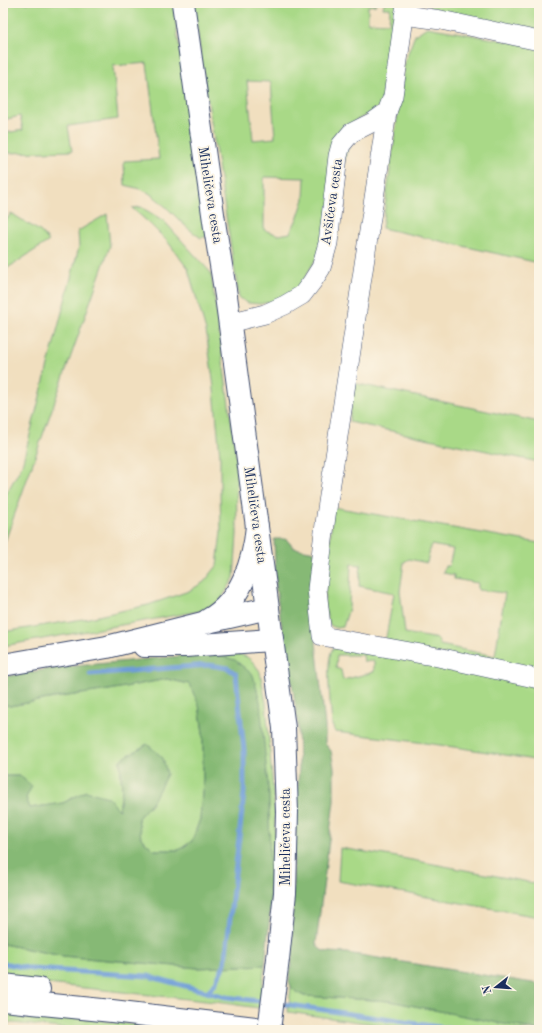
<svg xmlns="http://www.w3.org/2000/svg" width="542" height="1033" viewBox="0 0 542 1033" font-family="'Old Standard TT',serif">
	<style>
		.green { fill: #a9d987; stroke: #628472; fill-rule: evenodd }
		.forest { fill: #86b974; stroke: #507469 }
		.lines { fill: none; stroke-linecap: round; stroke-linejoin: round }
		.stream { stroke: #6e9dd7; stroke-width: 5 }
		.street-casing { stroke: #3b496d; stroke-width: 20 }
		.secondary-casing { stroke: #3b496d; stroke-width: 24 }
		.highway-casing { stroke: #3b496d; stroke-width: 24 }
		.street { stroke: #fff; stroke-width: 19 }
		.secondary { stroke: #fff; stroke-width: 22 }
		.highway { stroke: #fff; stroke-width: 22 }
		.secondary-bridge-casing { stroke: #3b496d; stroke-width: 24; stroke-linecap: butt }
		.secondary-bridge { stroke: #fff; stroke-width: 22 }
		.labels { text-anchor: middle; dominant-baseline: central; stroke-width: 3.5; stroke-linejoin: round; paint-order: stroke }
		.street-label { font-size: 14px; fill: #1b2f5e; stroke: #fcf5e5 }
	</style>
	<rect width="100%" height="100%" fill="#fcf5e5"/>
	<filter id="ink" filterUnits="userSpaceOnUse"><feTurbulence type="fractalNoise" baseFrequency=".025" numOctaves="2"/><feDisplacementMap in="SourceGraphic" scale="8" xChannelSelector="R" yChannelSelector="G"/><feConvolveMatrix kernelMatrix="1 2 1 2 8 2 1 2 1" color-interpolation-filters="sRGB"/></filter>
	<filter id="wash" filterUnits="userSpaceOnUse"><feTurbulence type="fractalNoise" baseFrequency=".012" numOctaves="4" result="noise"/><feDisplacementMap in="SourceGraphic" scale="16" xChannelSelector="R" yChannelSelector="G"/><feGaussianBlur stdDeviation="0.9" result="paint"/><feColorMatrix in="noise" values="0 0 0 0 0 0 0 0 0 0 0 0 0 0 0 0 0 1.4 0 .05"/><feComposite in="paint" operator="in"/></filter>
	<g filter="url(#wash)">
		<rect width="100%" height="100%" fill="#f1dfbf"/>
		<g class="green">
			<path d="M 3,3 L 173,3 L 207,236 L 201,238 C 182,226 168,206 149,193 C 142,189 132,187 125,185 L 124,161 L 159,159 L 147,63 L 113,66 L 118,119 L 68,126 L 72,151 L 8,153 L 3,152 L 3,124 L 5,133 L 23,130 L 20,116 L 3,120 Z"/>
			<path d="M 194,3 L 377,3 L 376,5 L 368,6 L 368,22 L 389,23 L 390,8 L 383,8 L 384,3 L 399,3 L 384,100 L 376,110 L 355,121 L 320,252 L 298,289 L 280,300 L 260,304 L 248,303 L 239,298 L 201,58 ZM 247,81 L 271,82 L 275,138 L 253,140 ZM 264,177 L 305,178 L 304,199 L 298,217 L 290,233 L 279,235 L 264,230 Z"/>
			<path d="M 428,3 L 539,3 L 539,35 L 439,13 L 430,7 Z"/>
			<path d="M 427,27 L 539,47 L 539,263 L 382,228 L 405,61 L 415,35 Z"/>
			<path d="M 141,207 L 164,221 L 211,273 L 236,456 L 237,534 L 234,578 L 220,601 L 200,611 L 3,646 L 3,632 L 89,618 L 148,605 L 189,591 L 204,582 L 217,566 L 221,532 L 220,491 L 220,456 L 213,379 L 206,331 L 188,269 L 168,242 L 149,223 L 132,208 Z"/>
			<path d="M 11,213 L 41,232 L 49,241 L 3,271 L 3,219 L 8,218 Z"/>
			<path d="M 107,214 L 110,246 L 3,547 L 3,500 L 22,465 L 79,247 L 78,231 Z"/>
			<path d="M 354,383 L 539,422 L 539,462 L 349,422 Z"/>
			<path d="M 333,507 L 539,543 L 539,674 L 385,643 L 394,593 L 359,586 L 361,565 L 351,564 L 349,608 L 343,627 L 336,628 L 330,625 L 324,606 ZM 431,545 L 453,549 L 449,566 L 445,566 L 443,573 L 454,575 L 454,579 L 478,583 L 478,590 L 505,593 L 495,656 L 440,645 L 438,639 L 405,633 L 400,591 L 404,562 L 409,559 L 427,563 Z"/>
			<path d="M 338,642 L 539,683 L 539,761 C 471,748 403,740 335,732 L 332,725 C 331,708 325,664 332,650 C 333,647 336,645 338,642 ZM 337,655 L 363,655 L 364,662 L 374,661 L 374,672 L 343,680 L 341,670 L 336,668 Z"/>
			<path d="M 212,653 L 239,654 L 247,657 L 254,663 L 260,672 L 266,703 L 275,815 L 275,859 L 270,914 L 269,795 Z"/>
			<path d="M 167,679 L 189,684 L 199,704 L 203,733 L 203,780 L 200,819 L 192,841 L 179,850 L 154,850 L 141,838 L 138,818 L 153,801 L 120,760 L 122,790 L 119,811 L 86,791 L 63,803 L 30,808 L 26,798 L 20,776 L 3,776 L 3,704 L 10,706 L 54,698 L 109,690 Z"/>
			<path d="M 340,848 L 391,856 L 539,884 L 539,917 L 338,881 Z"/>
			<path d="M 3,944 L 62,956 L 198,968 L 265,965 L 259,1008 L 215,1002 L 29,982 L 3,978 Z"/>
			<path d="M 291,987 L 296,992 L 304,996 L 390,1001 L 537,1030 L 415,1030 L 288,1012 Z"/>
			<path d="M 3,1010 L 22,1011 L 181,1030 L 79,1030 L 3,1022 Z"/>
		</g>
		<g class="forest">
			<path d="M 274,539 L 286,539 L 294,548 L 315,552 L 315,633 L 325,726 L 325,743 L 331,751 L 334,768 L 334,801 L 316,944 L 321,950 L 328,952 L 347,953 L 539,984 L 539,1030 L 503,1024 L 390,1001 L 304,996 L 296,992 L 291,987 L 289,981 L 292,958 L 293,876 L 299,768 L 298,724 L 292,683 L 283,634 L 276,589 Z"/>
			<path d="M 212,653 L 235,660 L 253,675 L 260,701 L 269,795 L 270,914 L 265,965 L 198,968 L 62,956 L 3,944 L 3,776 L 20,776 L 32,786 L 26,798 L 30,808 L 63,803 L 86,791 L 108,797 L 119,810 L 122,790 L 120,760 L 147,744 L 163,758 L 167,774 L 153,801 L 138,818 L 141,838 L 154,850 L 179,850 L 192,841 L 200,819 L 203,780 L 203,733 L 199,705 L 189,684 L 167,679 L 109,690 L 54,698 L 10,706 L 3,704 L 3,677 L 55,668 Z"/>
		</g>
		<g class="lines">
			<g class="stream">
				<path d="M 90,674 L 209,665 L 228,668 L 236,674 L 244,750 L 244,793 L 225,963 L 215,984 L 207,992"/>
				<path d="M 3,963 L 32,969 L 148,976 L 226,997 L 267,1002"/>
				<path d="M 277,1003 L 458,1030"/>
			</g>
		</g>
	</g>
	<g filter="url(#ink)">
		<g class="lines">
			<defs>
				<g id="street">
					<path d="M 404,15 L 441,20 L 539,41"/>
					<path d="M 387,112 L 326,516 L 317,589 L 322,636 L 438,657 L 539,679"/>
					<path d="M 229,323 L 265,314 L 285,305 L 302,295 L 312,282 L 321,268 L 328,243 L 338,156 L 341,145 L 351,133 L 373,122 L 387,112 L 393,96 L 406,3"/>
				</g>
				<path id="secondary" d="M 183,3 L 215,228 L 226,296 L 284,728 L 287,812 L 285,893 L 278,959"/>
				<g id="highway">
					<path d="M 208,620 C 241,602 254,561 257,526"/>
					<path d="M 144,646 L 185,646 L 272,640"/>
					<path d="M 3,665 L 107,647 L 203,623 L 268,608"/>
					<path d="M 3,985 L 39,989"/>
					<path d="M 3,1000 L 112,1011 L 272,1030"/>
				</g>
			</defs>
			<use href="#street" class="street-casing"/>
			<use href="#secondary" class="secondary-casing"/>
			<use href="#highway" class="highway-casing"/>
			<use href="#street" class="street"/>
			<use href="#secondary" class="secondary"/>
			<use href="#highway" class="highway"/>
			<defs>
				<path id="secondary-bridge" d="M 269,1030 L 278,959"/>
			</defs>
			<use href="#secondary-bridge" class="secondary-bridge-casing"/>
			<use href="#secondary-bridge" class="secondary-bridge"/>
		</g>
	</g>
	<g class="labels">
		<g class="street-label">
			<text transform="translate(210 195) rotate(81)">Miheličeva cesta</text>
			<text transform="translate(332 202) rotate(-82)">Avšičeva cesta</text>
			<text transform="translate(255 515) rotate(82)">Miheličeva cesta</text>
			<text transform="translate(286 837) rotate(-90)">Miheličeva cesta</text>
		</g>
	</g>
	<rect width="542" height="1033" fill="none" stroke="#fcf5e5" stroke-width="16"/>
	<g transform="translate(496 987) rotate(253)" stroke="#fcf5e5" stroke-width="3" paint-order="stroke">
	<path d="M0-3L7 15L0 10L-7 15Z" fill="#1b2f5e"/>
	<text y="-6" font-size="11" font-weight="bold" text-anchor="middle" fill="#1b2f5e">N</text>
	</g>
</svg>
